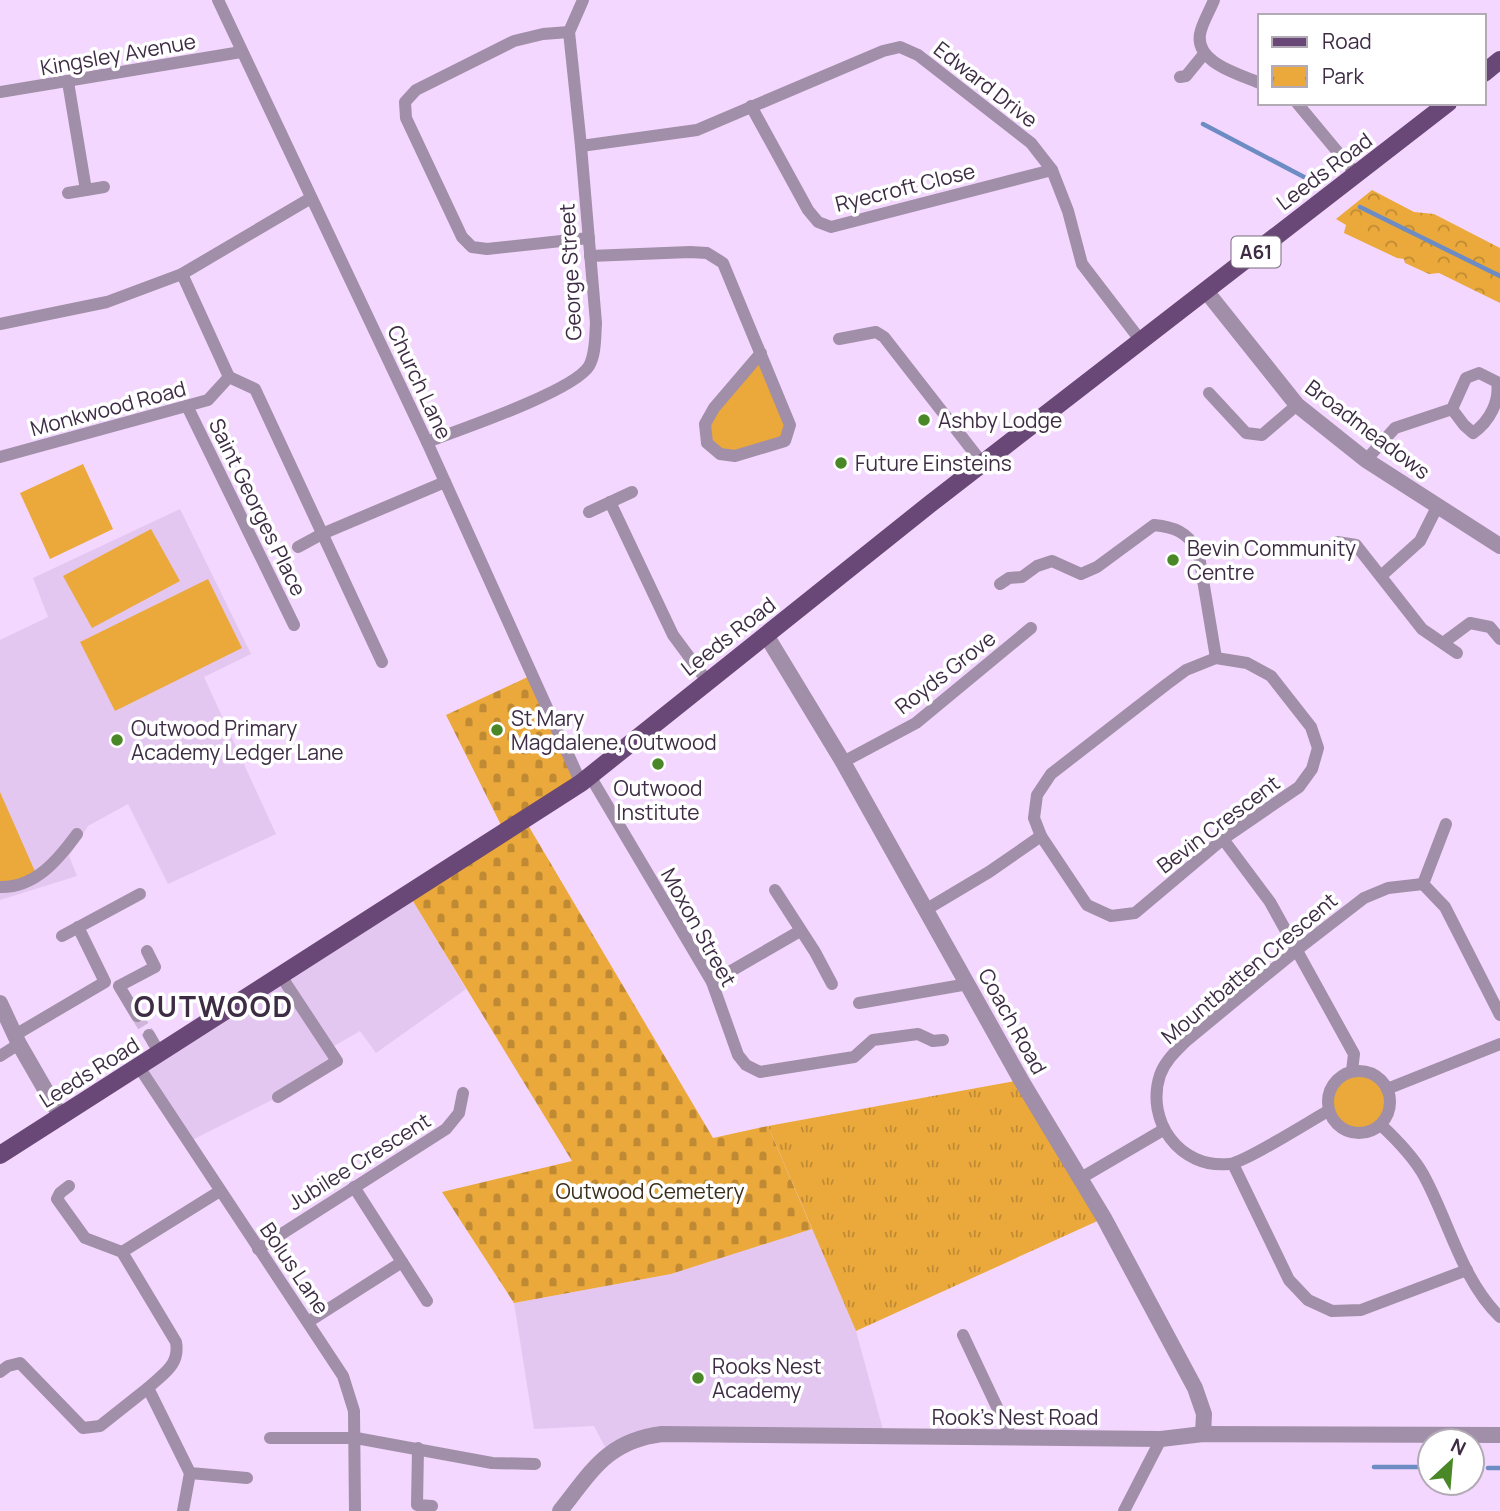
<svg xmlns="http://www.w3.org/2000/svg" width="1500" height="1511" viewBox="0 0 1500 1511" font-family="Manrope,sans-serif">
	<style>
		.built { fill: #e4c7f0 }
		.grass { fill: #eaa93a }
		.forest { fill: url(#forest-crowns) }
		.cemetery { fill: url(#cemetery-stones) }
		.park { fill: url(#park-tufts) }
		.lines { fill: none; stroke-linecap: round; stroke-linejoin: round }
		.stream { stroke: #6d8cc4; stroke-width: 4.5 }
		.minor-tunnel { stroke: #cfb5d9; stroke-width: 12; stroke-dasharray: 12 6; stroke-linecap: butt }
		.minor { stroke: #a18ea8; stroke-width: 12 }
		.tertiary { stroke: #a18ea8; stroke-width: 16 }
		.primary { stroke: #694776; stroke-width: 18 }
		.poi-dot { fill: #498727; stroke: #fff; stroke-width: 2.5 }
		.labels { text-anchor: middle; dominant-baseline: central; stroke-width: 7; stroke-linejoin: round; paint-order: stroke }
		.shield { fill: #fff; stroke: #786b7d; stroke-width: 2 }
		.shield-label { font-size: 19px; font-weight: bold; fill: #3e2c45 }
		.street-label { font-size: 21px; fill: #3e2c45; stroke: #fff }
		.poi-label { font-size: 21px; fill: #3e2c45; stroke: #fff; text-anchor: start }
		.park-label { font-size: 21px; fill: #3b2e1c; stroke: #fff }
		.district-label { font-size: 28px; font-weight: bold; letter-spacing: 2px; fill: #3e2c45; stroke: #fff }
	</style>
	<defs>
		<pattern id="forest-crowns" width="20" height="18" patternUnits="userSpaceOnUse" patternTransform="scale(1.75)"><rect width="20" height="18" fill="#eaa93a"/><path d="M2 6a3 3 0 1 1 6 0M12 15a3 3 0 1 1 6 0" fill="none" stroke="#bf8a33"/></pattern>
		<pattern id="cemetery-stones" width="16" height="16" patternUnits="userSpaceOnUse" patternTransform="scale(1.75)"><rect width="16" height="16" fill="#eaa93a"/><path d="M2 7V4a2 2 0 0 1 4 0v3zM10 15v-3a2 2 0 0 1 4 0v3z" fill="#bf8a33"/></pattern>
		<pattern id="park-tufts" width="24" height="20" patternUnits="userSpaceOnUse" patternTransform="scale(1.75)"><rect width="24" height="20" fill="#eaa93a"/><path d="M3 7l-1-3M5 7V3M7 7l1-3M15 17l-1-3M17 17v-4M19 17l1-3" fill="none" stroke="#bf8a33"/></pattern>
	</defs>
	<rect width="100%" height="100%" fill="#f3d7fe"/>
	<g class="built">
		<path d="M 180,509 L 251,654 L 204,677 L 276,834 L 168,884 L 128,804 L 88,826 L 69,856 L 77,876 L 0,900 L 0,640 L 48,617 L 33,578 Z"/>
		<path d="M 408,893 L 466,989 L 376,1053 L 360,1031 L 329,1049 L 337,1061 L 278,1097 L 188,1142 L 139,1067 Z"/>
		<path d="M 812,1229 L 856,1331 L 885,1437 L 662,1434 L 608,1453 L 594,1426 L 534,1429 L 514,1303 L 671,1274 Z"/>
	</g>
	<g class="grass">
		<path d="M 761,353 L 790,425 L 785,441 L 735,456 L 707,443 L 714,408 Z"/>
		<path d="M 83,464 L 113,529 L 50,559 L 20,493 Z"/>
		<path d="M 151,529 L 180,581 L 92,628 L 63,576 Z"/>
		<path d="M 208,579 L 242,648 L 115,711 L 80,642 Z"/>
		<path d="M 0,792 L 37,876 L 0,887 Z"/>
		<circle cx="1359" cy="1102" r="31"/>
	</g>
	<path class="forest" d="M 1372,190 L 1414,212 L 1434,214 L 1500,248 L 1500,303 L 1439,273 L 1429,274 L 1405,263 L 1404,259 L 1397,258 L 1344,233 L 1346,225 L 1336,219 Z"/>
	<path class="cemetery" d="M 532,675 L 581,783 L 525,820 L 713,1138 L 768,1126 L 812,1229 L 671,1274 L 514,1303 L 442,1192 L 572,1161 L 408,893 L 504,831 L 446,715 Z"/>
	<path class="park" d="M 1021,1080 L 1104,1218 L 856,1331 L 768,1126 Z"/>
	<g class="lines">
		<g class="stream">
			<path d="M 1203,124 L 1304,177"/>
			<path d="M 1360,207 L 1500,276"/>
			<path d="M 1374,1467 L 1430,1467"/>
			<path d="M 1472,1468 L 1475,1468"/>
			<path d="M 1488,1468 L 1500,1468"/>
		</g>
		<path class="minor-tunnel" d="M 137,1016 L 149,1035"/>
		<g class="minor">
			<path d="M 218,0 L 427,442 L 581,783"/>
			<path d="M 1214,0 C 1210,10 1204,20 1201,30 C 1191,62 1239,74 1260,83"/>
			<path d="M 569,32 L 543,34 L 514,41 L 416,90 L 405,102 L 406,118 L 462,237 L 472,247 L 487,249 L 589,238"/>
			<path d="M 1180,77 L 1186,76 L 1204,54"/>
			<path d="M 68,82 L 86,190"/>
			<path d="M 0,92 L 241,52"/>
			<path d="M 1297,103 L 1356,174"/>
			<path d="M 751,106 L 808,210 L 818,222 L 831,227 L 1052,170"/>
			<path d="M 581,146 L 697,130 L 883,51 L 900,47 L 918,55 L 1031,143 L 1052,170 L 1068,211 L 1082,264 L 1141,341"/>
			<path d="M 68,193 L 104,187"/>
			<path d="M 590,256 L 690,252 L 707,253 L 723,263 L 790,425 L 785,441 L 735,456 L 720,454 L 707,443 L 705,424 L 714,408 L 761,353"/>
			<path d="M 182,274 L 229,377"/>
			<path d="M 0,324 L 107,302 L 182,274 L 311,198"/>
			<path d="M 839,339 L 876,332 L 884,337 L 983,464"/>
			<path d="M 229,377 L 255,389 L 382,662"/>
			<path d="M 1209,393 L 1246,433 L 1262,435 L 1297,405"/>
			<path d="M 187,406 L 294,625"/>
			<path d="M 427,442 C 459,430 574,391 589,366 C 596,354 595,336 596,323 L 581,146 L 569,32 L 583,0"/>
			<path d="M 0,457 L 208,400 L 229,377"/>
			<path d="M 1366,460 L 1395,428 L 1452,409 L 1466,378 L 1479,373 L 1497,382 C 1500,401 1490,421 1473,433 L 1464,425 L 1452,409"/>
			<path d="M 610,502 L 673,635 L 707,681"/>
			<path d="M 589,512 L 632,492"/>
			<path d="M 298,547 L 322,534 L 445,482"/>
			<path d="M 1326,551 L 1337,542 L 1356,545 L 1422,629 L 1457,653"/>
			<path d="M 1381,576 L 1420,541 L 1437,507"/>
			<path d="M 1000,584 L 1009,578 L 1022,577 L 1037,566 L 1052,561 L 1081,574 L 1097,567 L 1154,525 C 1175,527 1186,532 1198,550 L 1216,658"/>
			<path d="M 1443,643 L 1470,623 L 1490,627 L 1500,639"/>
			<path d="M 1216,658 L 1247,663 L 1271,676 L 1311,727 L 1318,748 L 1312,769 L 1299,787 L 1223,839 L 1135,913 L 1111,916 L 1087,905 L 1041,836 L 1034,818 L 1037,795 L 1051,774 L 1167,684 L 1186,670 Z"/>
			<path d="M 843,762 L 916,723 L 1031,628"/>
			<path d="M 590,776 L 712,982 L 738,1055 L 746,1065 L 760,1072 L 854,1057 L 873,1040 L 918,1034 L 933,1041 L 943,1040"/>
			<path d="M 1223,839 L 1270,902 L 1354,1054 L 1352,1071"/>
			<path d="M 1423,884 L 1446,824"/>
			<path d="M 0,887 C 35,888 58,860 77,834"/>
			<path d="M 775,890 L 815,952 L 832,984"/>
			<path d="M 927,909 L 989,872 L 1041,836"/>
			<path d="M 62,936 L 140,894"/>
			<path d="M 712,982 L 800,931"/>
			<path d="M 859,1003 L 968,984"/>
			<path d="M 137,1016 L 119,986 L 155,967 L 147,951"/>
			<path d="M 15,1035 L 105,982 L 78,927"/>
			<path d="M 149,1035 L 160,1054"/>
			<path d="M 0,1056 L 19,1044"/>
			<path d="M 139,1067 L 343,1376 L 354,1411 L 355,1511"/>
			<circle cx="1359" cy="1102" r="31"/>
			<path d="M 1387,1089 L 1500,1044"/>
			<path d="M 278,1097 L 337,1061 L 281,976"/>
			<path d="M 1328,1111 C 1310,1121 1244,1163 1229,1164 C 1180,1169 1145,1121 1160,1075 C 1165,1061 1176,1051 1186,1041 L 1298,949 L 1364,898 L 1388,888 L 1423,884 L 1445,907 L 1500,1015"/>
			<path d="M 1381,1125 C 1397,1140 1412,1155 1423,1174 C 1449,1221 1461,1279 1500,1317"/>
			<path d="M 1233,1164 L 1289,1280 L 1308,1300 L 1332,1311 L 1361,1310 L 1467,1270"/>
			<path d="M 1081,1178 L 1163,1130"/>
			<path d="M 69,1186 L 60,1193 L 57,1199 L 85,1238 L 122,1252 L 176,1342 C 180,1365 164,1373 148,1388 L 190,1473 L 247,1478"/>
			<path d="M 354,1187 L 427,1301"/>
			<path d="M 258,1249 L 446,1129 L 459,1113 L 463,1093"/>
			<path d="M 122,1252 L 220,1191"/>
			<path d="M 308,1322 L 402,1262"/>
			<path d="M 963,1335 L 1012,1439"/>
			<path d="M 0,1372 L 8,1366 L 20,1363 L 83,1428 L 100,1426 L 148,1388"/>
			<path d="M 270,1438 L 356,1438 L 492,1463 L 535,1464"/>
			<path d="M 418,1448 L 417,1505 L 432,1506"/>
			<path d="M 183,1511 L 190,1473"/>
			<path d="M 1124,1511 L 1161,1439"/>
		</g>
		<g class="tertiary">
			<path d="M 1206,291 L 1297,405 L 1366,460 L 1500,546"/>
			<path d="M 766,635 L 843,762 L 1021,1080 L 1104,1218 L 1195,1388 L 1204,1414 L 1203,1434"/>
			<path d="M 0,1003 L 19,1044 L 61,1117"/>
			<path d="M 560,1511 C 592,1471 607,1441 662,1434 L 1161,1439 L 1203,1434 L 1500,1435"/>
		</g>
		<g class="primary">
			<path d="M 1484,73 L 1500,60"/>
			<path d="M 0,1155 L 581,783 L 930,504 L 1448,103"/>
		</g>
	</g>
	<g class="poi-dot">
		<circle cx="924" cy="420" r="7"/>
		<circle cx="841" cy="463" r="7"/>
		<circle cx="1173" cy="560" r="7"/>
		<circle cx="497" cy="730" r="7"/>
		<circle cx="117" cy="740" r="7"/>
		<circle cx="658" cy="764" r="7"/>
		<circle cx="698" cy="1378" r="7"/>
	</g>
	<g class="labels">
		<rect class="shield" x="1231.5" y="236.5" width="49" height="31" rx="5"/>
		<g class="shield-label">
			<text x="1256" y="252">A61</text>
		</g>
		<g class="street-label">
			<text transform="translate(118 54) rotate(-10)">Kingsley Avenue</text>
			<text transform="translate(986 84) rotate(38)">Edward Drive</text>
			<text transform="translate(1324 171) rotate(-37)">Leeds Road</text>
			<text transform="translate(905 187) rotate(-14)">Ryecroft Close</text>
			<text transform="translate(570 272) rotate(-93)">George Street</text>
			<text transform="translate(420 382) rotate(65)">Church Lane</text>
			<text transform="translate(108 408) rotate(-15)">Monkwood Road</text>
			<text transform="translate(1368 429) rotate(37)">Broadmeadows</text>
			<text transform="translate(258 507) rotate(64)">Saint Georges Place</text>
			<text transform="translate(728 636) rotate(-38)">Leeds Road</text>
			<text transform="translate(945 672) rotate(-38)">Royds Grove</text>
			<text transform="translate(1218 824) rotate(-37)">Bevin Crescent</text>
			<text transform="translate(699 927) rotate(61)">Moxon Street</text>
			<text transform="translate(1249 968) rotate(-40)">Mountbatten Crescent</text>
			<text transform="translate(1013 1021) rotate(61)">Coach Road</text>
			<text transform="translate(89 1072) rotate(-32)">Leeds Road</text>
			<text transform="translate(359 1161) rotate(-32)">Jubilee Crescent</text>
			<text transform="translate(295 1268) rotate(56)">Bolus Lane</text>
			<text x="1015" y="1417">Rook's Nest Road</text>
		</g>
		<g class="poi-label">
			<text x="938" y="420">Ashby Lodge</text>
			<text x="855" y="463">Future Einsteins</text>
			<text x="1187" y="548">Bevin Community<tspan x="1187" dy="24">Centre</tspan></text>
			<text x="511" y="718">St Mary<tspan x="511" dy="24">Magdalene, Outwood</tspan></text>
			<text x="131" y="728">Outwood Primary<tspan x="131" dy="24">Academy Ledger Lane</tspan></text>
			<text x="658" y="788" text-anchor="middle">Outwood<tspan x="658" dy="24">Institute</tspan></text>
			<text x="712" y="1366">Rooks Nest<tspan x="712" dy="24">Academy</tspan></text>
		</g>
		<g class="park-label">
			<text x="650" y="1191">Outwood Cemetery</text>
		</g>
		<g class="district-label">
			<text x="214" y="1006">OUTWOOD</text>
		</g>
	</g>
	<rect x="1258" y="14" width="228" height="91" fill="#ffffff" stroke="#b2abb5" stroke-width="2"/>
	<rect x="1272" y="37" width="35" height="10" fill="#694776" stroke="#b2abb5" stroke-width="2"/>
	<text x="1322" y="49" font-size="21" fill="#3e2c45">Road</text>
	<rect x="1272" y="66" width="35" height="21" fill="url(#park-tufts)" stroke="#b2abb5" stroke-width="2"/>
	<text x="1322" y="84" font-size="21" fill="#3e2c45">Park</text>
	<g transform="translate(1451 1462) rotate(26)"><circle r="33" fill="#ffffff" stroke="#b2abb5" stroke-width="2"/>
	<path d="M0-5L12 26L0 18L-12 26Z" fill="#498727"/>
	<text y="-10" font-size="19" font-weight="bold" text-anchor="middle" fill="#3e2c45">N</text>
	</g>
</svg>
